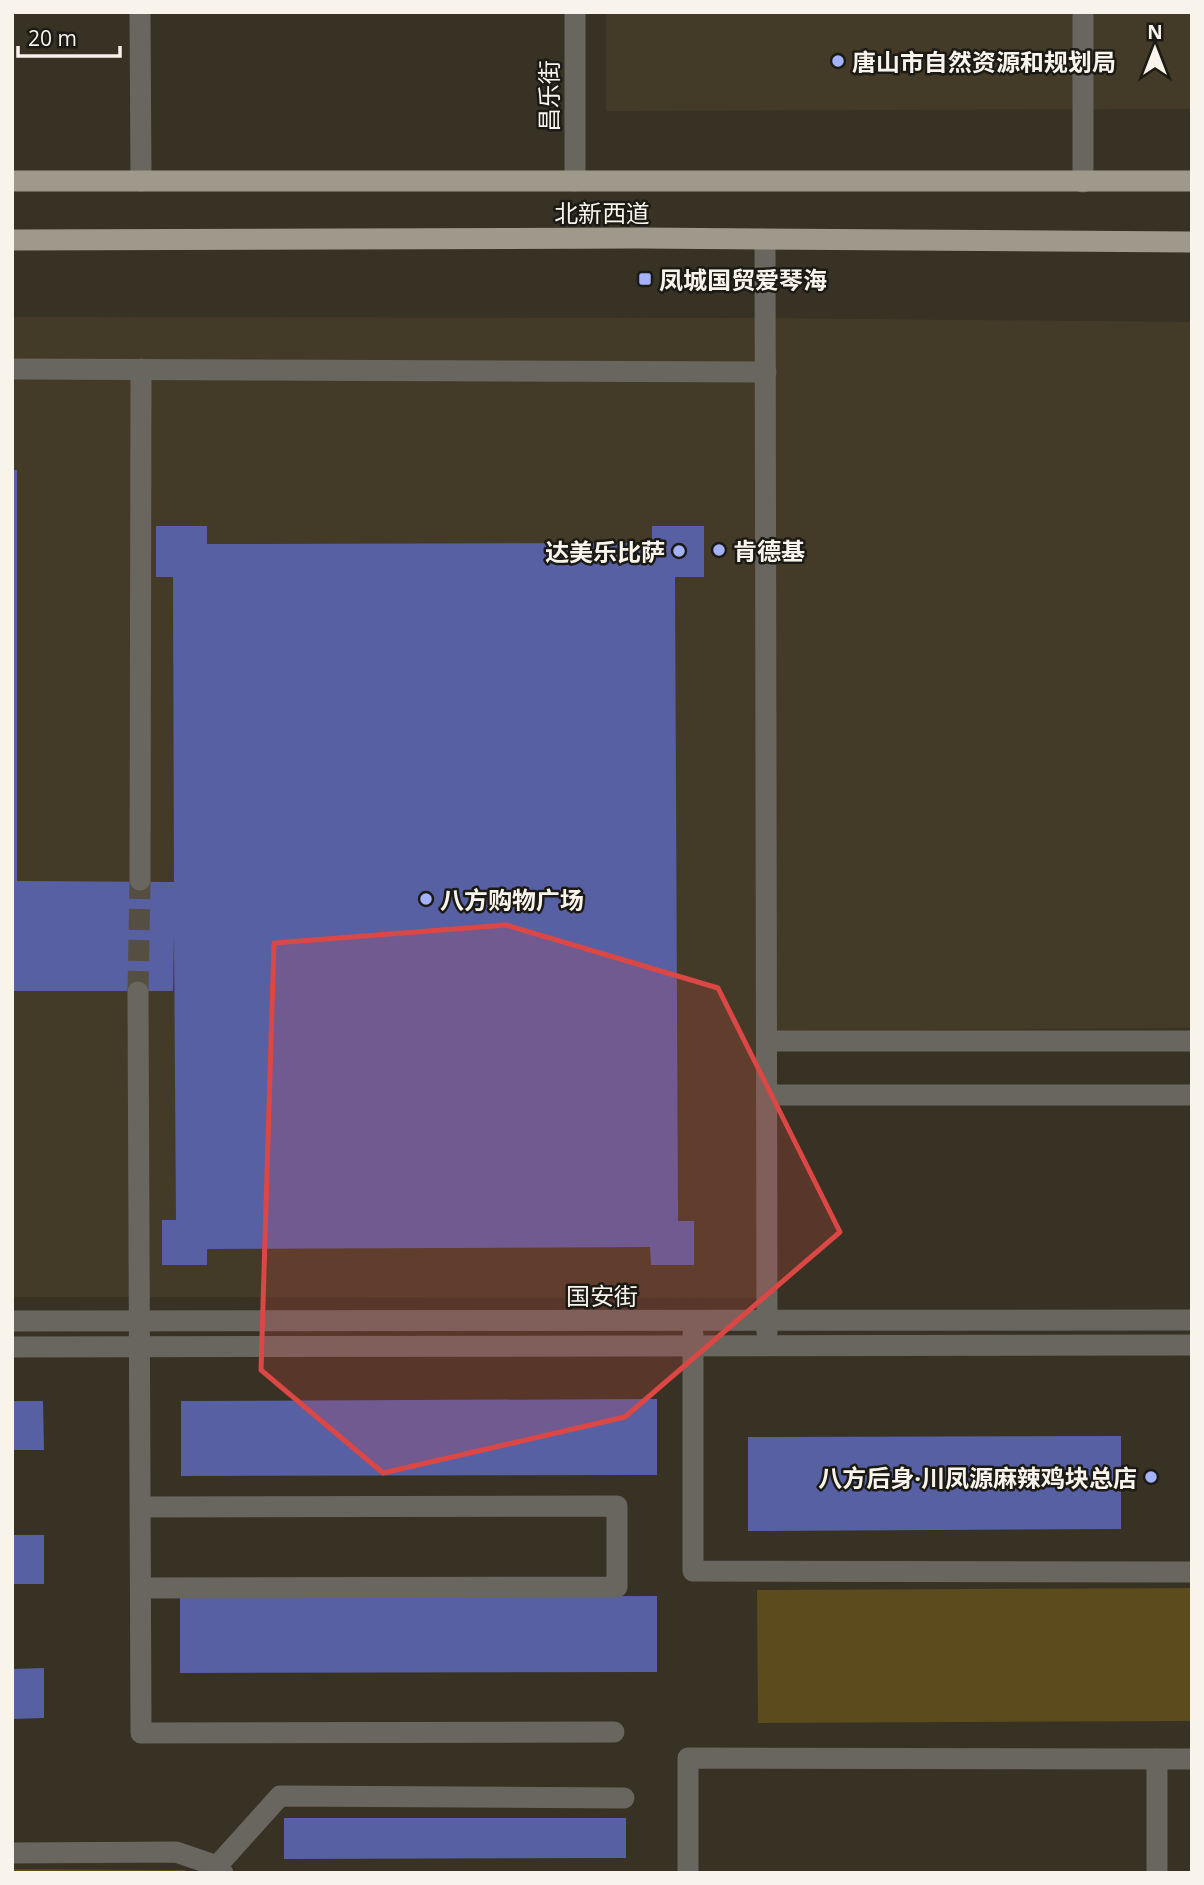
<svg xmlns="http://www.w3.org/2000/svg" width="1204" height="1885" viewBox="0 0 1204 1885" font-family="'Open Sans','Noto Sans SC',sans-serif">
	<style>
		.built { fill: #433b27 }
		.green { fill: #5b4b1d }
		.building { fill: #5760a3 }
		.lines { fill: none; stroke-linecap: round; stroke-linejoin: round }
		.minor-tunnel { stroke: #544f42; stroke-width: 21; stroke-dasharray: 21 10; stroke-linecap: butt }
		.minor { stroke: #69665f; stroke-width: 21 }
		.major { stroke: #9e998b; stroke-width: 21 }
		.marked { fill: #db4745; fill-opacity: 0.2; stroke: #db4745; stroke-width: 5; stroke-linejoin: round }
		.poi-dot { fill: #a4b2fc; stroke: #1c1a14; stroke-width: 2.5 }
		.labels { text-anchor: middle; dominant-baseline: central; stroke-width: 5; stroke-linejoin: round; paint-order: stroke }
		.poi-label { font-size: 24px; font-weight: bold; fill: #f8f4eb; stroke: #1c1a14; text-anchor: start }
		.street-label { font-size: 24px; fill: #f8f4eb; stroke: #1c1a14 }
	</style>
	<rect width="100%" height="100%" fill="#373224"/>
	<g class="built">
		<path d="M 606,12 L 1192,12 L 1192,109 L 606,111 Z"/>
		<path d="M 12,317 L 762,318 L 1192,322 L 1192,1028 L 762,1031 L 761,1298 L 12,1297 Z"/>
	</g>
	<g class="green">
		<path d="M 1192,1588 L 1192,1721 L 758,1723 L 757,1590 Z"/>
		<path d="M 12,1869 L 185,1870 L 188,1873 L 12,1873 Z"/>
	</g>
	<g class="building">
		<path d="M 12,470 L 17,470 L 17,881 L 174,882 L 173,577 L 156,577 L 156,526 L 207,526 L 207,544 L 652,543 L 652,526 L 704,526 L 704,577 L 675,577 L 678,1221 L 694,1221 L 694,1265 L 651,1265 L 650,1247 L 207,1249 L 207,1265 L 162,1265 L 162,1220 L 176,1220 L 174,934 L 173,991 L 12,991 Z"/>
		<path d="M 657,1399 L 657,1475 L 181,1476 L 181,1401 Z"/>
		<path d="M 12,1401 L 43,1401 L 44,1450 L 12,1450 Z"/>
		<path d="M 1121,1436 L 1121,1529 L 748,1531 L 748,1437 Z"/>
		<rect x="12" y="1535" width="32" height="49"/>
		<path d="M 657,1596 L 657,1672 L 180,1673 L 180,1598 Z"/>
		<path d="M 44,1668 L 44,1718 L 12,1719 L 12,1669 Z"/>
		<path d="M 284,1818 L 626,1818 L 626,1858 L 284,1859 Z"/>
	</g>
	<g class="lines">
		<path class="minor-tunnel" d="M 138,992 L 140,880"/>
		<g class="minor">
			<path d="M 140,12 L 141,181"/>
			<path d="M 575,12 L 575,181"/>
			<path d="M 1083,182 L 1083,12"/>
			<path d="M 765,240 L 767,1333"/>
			<path d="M 12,369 L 766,372"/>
			<path d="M 140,880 L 141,369"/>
			<path d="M 138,992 L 141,1733 L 614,1732"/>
			<path d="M 767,1041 L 1192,1041"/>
			<path d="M 767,1095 L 1192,1095"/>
			<path d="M 12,1321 L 1192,1320"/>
			<path d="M 693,1334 L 693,1571 L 1192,1572"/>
			<path d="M 12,1347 L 1192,1345"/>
			<path d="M 141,1507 L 617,1506 L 617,1587 L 141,1588"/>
			<path d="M 1157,1759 L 1157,1873"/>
			<path d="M 12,1853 L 176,1852 L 217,1866 L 223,1873"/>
			<path d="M 217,1866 L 280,1796 L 624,1798"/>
			<path d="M 688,1873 L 688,1758 L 1192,1759"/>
		</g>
		<g class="major">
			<path d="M 12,181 L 1192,181"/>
			<path d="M 12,240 L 640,238 L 1192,242"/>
		</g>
	</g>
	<path class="marked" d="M 506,925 L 718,988 L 840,1232 L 625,1417 L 383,1473 L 261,1370 L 274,943 Z"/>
	<g class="poi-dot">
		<circle cx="838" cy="61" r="7"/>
		<rect x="638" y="272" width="14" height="14" rx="3.5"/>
		<circle cx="719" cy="550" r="7"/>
		<circle cx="679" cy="551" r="7"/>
		<circle cx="426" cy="899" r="7"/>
		<circle cx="1151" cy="1477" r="7"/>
	</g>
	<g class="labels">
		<g class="poi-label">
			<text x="852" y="61">唐山市自然资源和规划局</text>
			<text x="659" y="279">凤城国贸爱琴海</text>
			<text x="733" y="550">肯德基</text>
			<text x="665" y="551" text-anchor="end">达美乐比萨</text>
			<text x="440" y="899">八方购物广场</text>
			<text x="1137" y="1477" text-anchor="end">八方后身·川凤源麻辣鸡块总店</text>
		</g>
		<g class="street-label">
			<text transform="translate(548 96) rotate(-90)">昌乐街</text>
			<text x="602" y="212">北新西道</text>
			<text x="602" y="1295">国安街</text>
		</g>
	</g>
	<rect width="1204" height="1885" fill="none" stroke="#f8f4eb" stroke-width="28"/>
	<g transform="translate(1155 49)" stroke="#1c1a14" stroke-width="5" paint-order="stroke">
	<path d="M0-5L12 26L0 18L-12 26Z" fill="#f8f4eb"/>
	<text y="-10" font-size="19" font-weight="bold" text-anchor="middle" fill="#f8f4eb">N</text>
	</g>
	<path d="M18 46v10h102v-10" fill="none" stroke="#f8f4eb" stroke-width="3.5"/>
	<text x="28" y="46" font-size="21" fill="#f8f4eb" stroke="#1c1a14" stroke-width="5" paint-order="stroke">20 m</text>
</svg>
